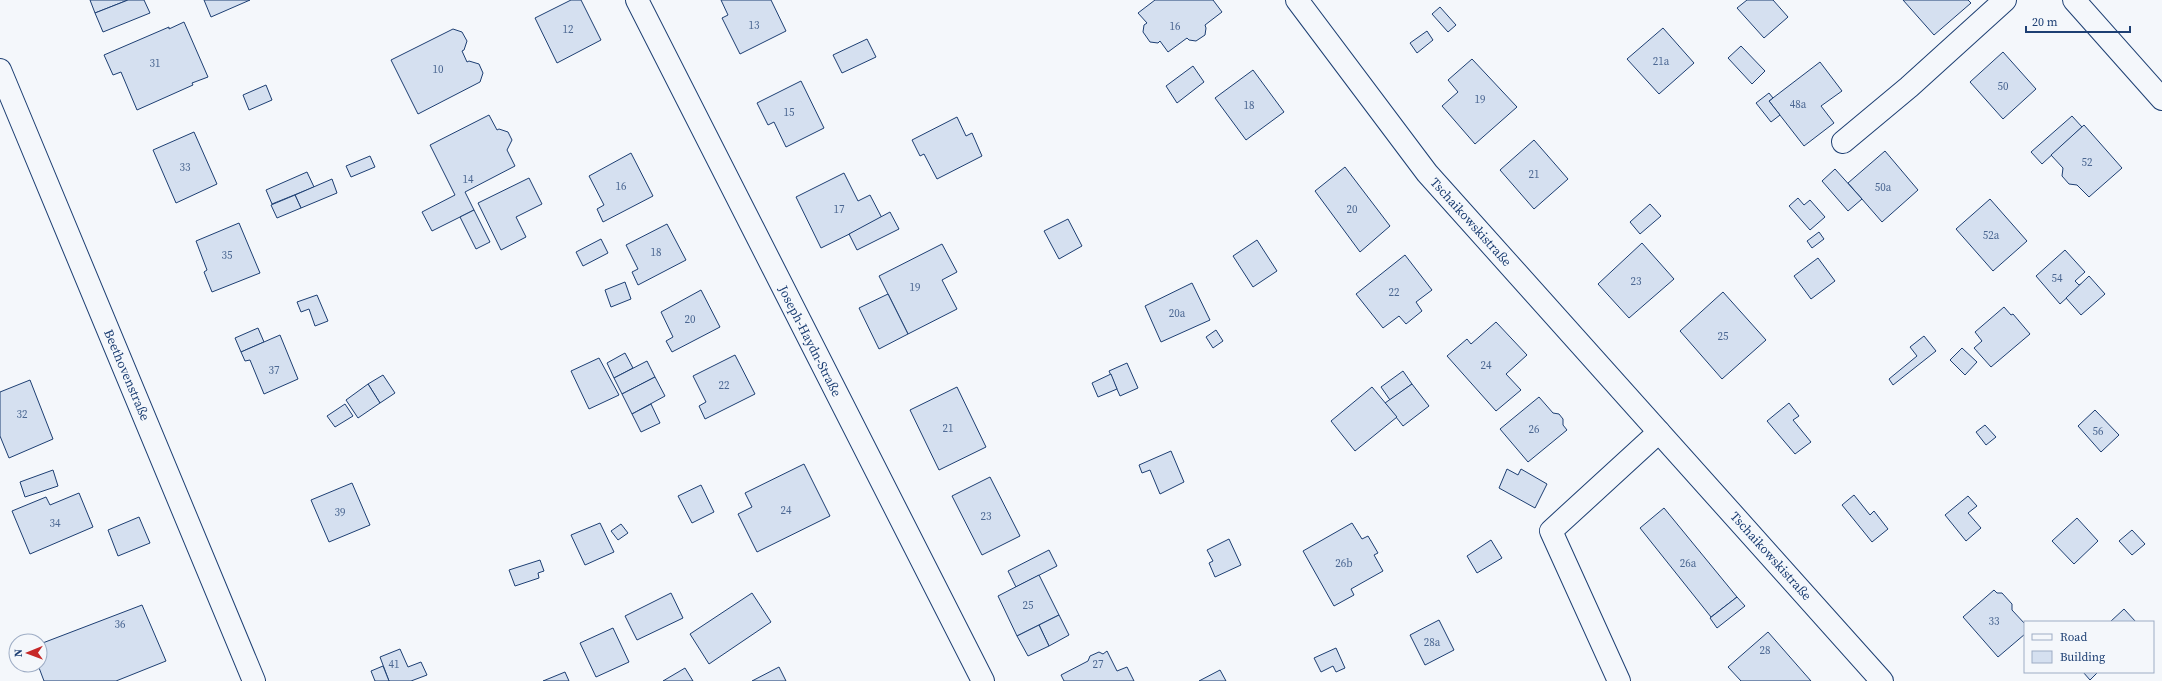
<svg xmlns="http://www.w3.org/2000/svg" width="2162" height="681" viewBox="0 0 2162 681" font-family="'Source Serif 4',serif">
	<style>
		.building { fill: #d5e0f0; stroke: #1d3f73 }
		.lines { fill: none; stroke-linecap: round; stroke-linejoin: round }
		.minor-casing { stroke: #1d3f73; stroke-width: 24 }
		.minor { stroke: #f4f7fb; stroke-width: 22 }
		.labels { text-anchor: middle; dominant-baseline: central; stroke-width: 3; stroke-linejoin: round; paint-order: stroke }
		.number-label { font-size: 11px; fill: #4b6792 }
		.street-label { font-size: 13px; fill: #1d3f73; stroke: #f4f7fb }
	</style>
	<rect width="100%" height="100%" fill="#f4f7fb"/>
	<g class="building">
		<path d="M 90,0 L 128,0 L 95,13 Z"/>
		<path d="M 128,0 L 144,0 L 150,13 L 103,32 L 95,13 Z"/>
		<path d="M 204,0 L 250,0 L 211,17 Z"/>
		<path d="M 571,0 L 581,0 L 601,40 L 557,63 L 535,18 Z"/>
		<path d="M 721,0 L 771,0 L 786,31 L 740,54 L 722,18 L 728,15 Z"/>
		<path d="M 1155,0 L 1213,0 L 1222,12 L 1205,25 L 1206,28 L 1205,35 L 1196,41 L 1189,40 L 1187,38 L 1168,52 L 1160,41 L 1158,43 L 1150,42 L 1143,32 L 1144,25 L 1147,23 L 1138,13 Z"/>
		<path d="M 1747,0 L 1773,0 L 1788,17 L 1764,38 L 1737,8 Z"/>
		<path d="M 1903,0 L 1968,0 L 1971,3 L 1934,35 Z"/>
		<path d="M 1440,7 L 1456,25 L 1448,32 L 1432,14 Z"/>
		<path d="M 184,22 L 208,77 L 192,83 L 193,85 L 137,110 L 121,72 L 113,75 L 104,55 L 169,27 L 169,29 Z"/>
		<path d="M 1663,28 L 1694,63 L 1659,94 L 1627,59 Z"/>
		<path d="M 453,29 L 462,32 L 467,41 L 464,50 L 462,51 L 467,62 L 469,61 L 479,64 L 483,73 L 480,82 L 418,114 L 391,60 Z"/>
		<path d="M 1427,31 L 1433,40 L 1417,53 L 1410,43 Z"/>
		<path d="M 867,39 L 876,57 L 842,73 L 833,55 Z"/>
		<path d="M 1741,46 L 1765,71 L 1752,84 L 1728,58 Z"/>
		<path d="M 2003,52 L 2036,89 L 2003,119 L 1970,82 Z"/>
		<path d="M 1472,59 L 1517,107 L 1475,144 L 1442,106 L 1458,92 L 1448,80 Z"/>
		<path d="M 1820,62 L 1842,91 L 1821,106 L 1834,123 L 1804,146 L 1769,101 Z"/>
		<path d="M 1193,66 L 1204,82 L 1177,103 L 1166,86 Z"/>
		<path d="M 1253,70 L 1284,112 L 1246,140 L 1215,98 Z"/>
		<path d="M 801,81 L 824,128 L 786,147 L 774,122 L 768,125 L 757,103 Z"/>
		<path d="M 266,85 L 272,100 L 249,110 L 243,95 Z"/>
		<path d="M 1769,93 L 1773,98 L 1769,101 L 1780,115 L 1771,122 L 1756,103 Z"/>
		<path d="M 489,115 L 497,130 L 499,129 L 508,132 L 512,140 L 507,150 L 515,166 L 465,192 L 474,210 L 432,231 L 422,212 L 455,195 L 430,145 Z"/>
		<path d="M 2072,116 L 2082,127 L 2042,164 L 2031,152 Z"/>
		<path d="M 957,117 L 966,136 L 972,133 L 982,156 L 937,179 L 924,154 L 920,156 L 912,140 Z"/>
		<path d="M 2084,125 L 2122,168 L 2089,197 L 2077,185 L 2069,184 L 2062,176 L 2063,168 L 2051,155 Z"/>
		<path d="M 194,132 L 217,184 L 176,203 L 153,150 Z"/>
		<path d="M 1534,140 L 1568,179 L 1534,209 L 1500,170 Z"/>
		<path d="M 1885,151 L 1918,190 L 1882,222 L 1848,183 Z"/>
		<path d="M 631,153 L 653,196 L 603,222 L 597,209 L 604,205 L 589,176 Z"/>
		<path d="M 370,156 L 375,167 L 351,177 L 346,166 Z"/>
		<path d="M 1345,167 L 1390,226 L 1360,252 L 1315,191 Z"/>
		<path d="M 1835,169 L 1862,199 L 1848,211 L 1822,181 Z"/>
		<path d="M 307,172 L 314,187 L 272,204 L 266,190 Z"/>
		<path d="M 844,173 L 858,201 L 870,195 L 882,218 L 821,248 L 796,197 Z"/>
		<path d="M 529,178 L 542,204 L 516,217 L 526,237 L 501,250 L 478,203 Z"/>
		<path d="M 332,179 L 337,193 L 301,208 L 295,195 Z"/>
		<path d="M 295,195 L 301,208 L 277,218 L 271,205 Z"/>
		<path d="M 1798,198 L 1804,205 L 1810,200 L 1825,217 L 1810,230 L 1789,206 Z"/>
		<path d="M 1990,199 L 2027,241 L 1993,271 L 1956,229 Z"/>
		<path d="M 1650,204 L 1661,216 L 1640,234 L 1630,222 Z"/>
		<path d="M 474,210 L 490,242 L 476,249 L 460,217 Z"/>
		<path d="M 890,212 L 899,229 L 857,250 L 849,234 Z"/>
		<path d="M 1068,219 L 1082,246 L 1059,259 L 1044,231 Z"/>
		<path d="M 239,223 L 260,273 L 212,292 L 204,272 L 207,270 L 196,241 Z"/>
		<path d="M 667,224 L 686,260 L 638,285 L 632,272 L 638,269 L 626,245 Z"/>
		<path d="M 1819,232 L 1824,239 L 1812,248 L 1807,241 Z"/>
		<path d="M 601,239 L 608,253 L 583,266 L 576,252 Z"/>
		<path d="M 1257,240 L 1277,271 L 1253,287 L 1233,256 Z"/>
		<path d="M 1642,243 L 1674,279 L 1629,318 L 1598,284 Z"/>
		<path d="M 942,244 L 957,272 L 942,280 L 957,309 L 908,334 L 879,276 Z"/>
		<path d="M 2065,250 L 2085,272 L 2075,281 L 2079,285 L 2083,283 L 2060,304 L 2036,276 Z"/>
		<path d="M 1405,255 L 1432,290 L 1416,302 L 1422,311 L 1406,324 L 1399,316 L 1383,328 L 1356,294 Z"/>
		<path d="M 1818,258 L 1835,281 L 1811,299 L 1794,276 Z"/>
		<path d="M 2089,276 L 2105,294 L 2081,315 L 2066,298 Z"/>
		<path d="M 625,282 L 631,299 L 611,307 L 605,290 Z"/>
		<path d="M 1192,283 L 1210,320 L 1161,342 L 1145,306 Z"/>
		<path d="M 701,290 L 720,327 L 672,352 L 666,341 L 673,337 L 661,312 Z"/>
		<path d="M 1723,292 L 1766,340 L 1722,379 L 1680,331 Z"/>
		<path d="M 888,294 L 908,334 L 879,349 L 859,308 Z"/>
		<path d="M 317,295 L 328,321 L 315,326 L 309,309 L 301,312 L 297,302 Z"/>
		<path d="M 2004,307 L 2011,315 L 2013,314 L 2030,334 L 1991,367 L 1974,348 L 1982,341 L 1975,332 Z"/>
		<path d="M 1496,322 L 1527,355 L 1506,374 L 1521,390 L 1496,411 L 1447,356 L 1467,339 L 1471,344 Z"/>
		<path d="M 258,328 L 264,342 L 241,352 L 235,338 Z"/>
		<path d="M 1216,330 L 1223,341 L 1213,348 L 1206,337 Z"/>
		<path d="M 280,335 L 298,379 L 264,394 L 250,360 L 245,361 L 241,352 Z"/>
		<path d="M 1924,336 L 1936,351 L 1893,385 L 1889,379 L 1917,356 L 1910,347 Z"/>
		<path d="M 1962,348 L 1977,362 L 1965,375 L 1950,360 Z"/>
		<path d="M 625,353 L 633,368 L 614,378 L 607,363 Z"/>
		<path d="M 735,355 L 755,394 L 705,419 L 699,406 L 706,402 L 693,376 Z"/>
		<path d="M 599,358 L 619,395 L 589,409 L 571,371 Z"/>
		<path d="M 647,361 L 655,377 L 622,394 L 614,378 Z"/>
		<path d="M 1127,363 L 1138,388 L 1120,396 L 1109,371 Z"/>
		<path d="M 1403,371 L 1412,384 L 1390,400 L 1381,387 Z"/>
		<path d="M 1111,374 L 1117,389 L 1098,397 L 1092,383 Z"/>
		<path d="M 383,375 L 395,393 L 380,403 L 368,384 Z"/>
		<path d="M 655,377 L 665,396 L 632,414 L 622,394 Z"/>
		<path d="M 30,380 L 53,439 L 9,458 L 0,436 L 0,392 Z"/>
		<path d="M 368,384 L 380,403 L 358,418 L 346,400 Z"/>
		<path d="M 1412,384 L 1429,406 L 1403,426 L 1385,403 Z"/>
		<path d="M 957,387 L 986,447 L 939,470 L 910,410 Z"/>
		<path d="M 1372,387 L 1397,417 L 1355,451 L 1331,421 Z"/>
		<path d="M 1539,397 L 1553,413 L 1559,414 L 1563,419 L 1563,425 L 1567,430 L 1528,462 L 1500,429 Z"/>
		<path d="M 1789,403 L 1799,416 L 1793,420 L 1811,442 L 1795,454 L 1767,421 Z"/>
		<path d="M 345,404 L 353,416 L 335,427 L 327,416 Z"/>
		<path d="M 651,404 L 660,423 L 641,432 L 632,414 Z"/>
		<path d="M 2095,410 L 2119,435 L 2101,452 L 2078,426 Z"/>
		<path d="M 1985,425 L 1996,437 L 1986,445 L 1976,432 Z"/>
		<path d="M 1171,451 L 1184,482 L 1160,494 L 1150,470 L 1142,473 L 1139,465 Z"/>
		<path d="M 804,464 L 830,516 L 757,552 L 738,514 L 752,507 L 745,493 Z"/>
		<path d="M 1507,469 L 1518,475 L 1521,469 L 1547,484 L 1535,508 L 1499,488 Z"/>
		<path d="M 53,470 L 58,486 L 25,497 L 20,482 Z"/>
		<path d="M 990,477 L 1020,536 L 982,555 L 952,496 Z"/>
		<path d="M 352,483 L 370,525 L 329,542 L 311,500 Z"/>
		<path d="M 701,485 L 714,512 L 692,523 L 678,496 Z"/>
		<path d="M 79,493 L 93,527 L 30,554 L 12,511 L 46,497 L 50,505 Z"/>
		<path d="M 1854,495 L 1870,515 L 1874,511 L 1888,529 L 1872,542 L 1842,505 Z"/>
		<path d="M 1968,496 L 1977,506 L 1968,513 L 1981,528 L 1966,541 L 1945,515 Z"/>
		<path d="M 1664,508 L 1737,597 L 1711,617 L 1640,528 Z"/>
		<path d="M 139,517 L 150,543 L 118,556 L 108,530 Z"/>
		<path d="M 2077,518 L 2098,541 L 2074,564 L 2052,541 Z"/>
		<path d="M 600,523 L 614,552 L 585,565 L 571,535 Z"/>
		<path d="M 1352,523 L 1362,539 L 1368,536 L 1378,553 L 1374,555 L 1383,571 L 1351,589 L 1354,595 L 1334,606 L 1303,551 Z"/>
		<path d="M 621,524 L 628,533 L 618,540 L 611,531 Z"/>
		<path d="M 2132,530 L 2145,544 L 2132,555 L 2119,541 Z"/>
		<path d="M 1229,539 L 1241,565 L 1215,577 L 1209,563 L 1213,561 L 1207,550 Z"/>
		<path d="M 1491,540 L 1502,558 L 1477,573 L 1467,556 Z"/>
		<path d="M 1049,550 L 1057,566 L 1016,587 L 1008,571 Z"/>
		<path d="M 540,560 L 544,571 L 538,573 L 539,578 L 515,586 L 509,570 Z"/>
		<path d="M 1039,575 L 1059,615 L 1017,636 L 998,596 Z"/>
		<path d="M 1994,590 L 1997,593 L 2002,593 L 2012,604 L 2012,610 L 2025,624 L 2025,634 L 1998,657 L 1963,617 Z"/>
		<path d="M 671,593 L 683,618 L 637,640 L 625,616 Z"/>
		<path d="M 752,593 L 771,622 L 709,664 L 690,634 Z"/>
		<path d="M 1737,597 L 1745,606 L 1717,628 L 1710,618 Z"/>
		<path d="M 142,605 L 166,661 L 116,681 L 44,681 L 38,665 L 40,665 L 40,644 Z"/>
		<path d="M 2124,609 L 2136,622 L 2110,622 Z"/>
		<path d="M 1059,615 L 1069,635 L 1049,646 L 1039,625 Z"/>
		<path d="M 1439,620 L 1454,650 L 1425,665 L 1410,635 Z"/>
		<path d="M 1039,625 L 1049,646 L 1028,656 L 1017,636 Z"/>
		<path d="M 613,628 L 629,662 L 596,677 L 580,643 Z"/>
		<path d="M 1768,632 L 1811,681 L 1741,681 L 1728,667 Z"/>
		<path d="M 1336,648 L 1345,668 L 1336,672 L 1333,666 L 1321,672 L 1314,658 Z"/>
		<path d="M 400,649 L 408,667 L 421,662 L 427,675 L 411,681 L 389,681 L 380,657 Z"/>
		<path d="M 1107,651 L 1117,671 L 1127,667 L 1134,681 L 1064,681 L 1061,675 L 1088,661 L 1090,656 L 1099,652 L 1103,654 Z"/>
		<path d="M 383,666 L 389,681 L 375,681 L 371,671 Z"/>
		<path d="M 779,667 L 786,681 L 752,681 Z"/>
		<path d="M 685,668 L 693,681 L 663,681 Z"/>
		<path d="M 1220,670 L 1226,681 L 1199,681 Z"/>
		<path d="M 565,672 L 569,681 L 543,681 Z"/>
		<path d="M 2083,672 L 2098,672 L 2090,680 Z"/>
	</g>
	<g class="lines">
		<defs>
			<g id="minor">
				<path d="M 637,0 L 983,681"/>
				<path d="M 1297,0 L 1427,173 L 1882,681"/>
				<path d="M 2074,0 L 2162,99"/>
				<path d="M 0,70 L 254,681"/>
				<path d="M 1843,142 L 1909,87 L 2005,0"/>
				<path d="M 1619,681 L 1551,531 L 1659,432"/>
			</g>
		</defs>
		<use href="#minor" class="minor-casing"/>
		<use href="#minor" class="minor"/>
	</g>
	<g class="labels">
		<g class="number-label">
			<text x="754" y="25">13</text>
			<text x="1175" y="26">16</text>
			<text x="568" y="29">12</text>
			<text x="1661" y="61">21a</text>
			<text x="155" y="63">31</text>
			<text x="438" y="69">10</text>
			<text x="2003" y="86">50</text>
			<text x="1480" y="99">19</text>
			<text x="1798" y="104">48a</text>
			<text x="1249" y="105">18</text>
			<text x="789" y="112">15</text>
			<text x="2087" y="162">52</text>
			<text x="185" y="167">33</text>
			<text x="1534" y="174">21</text>
			<text x="468" y="179">14</text>
			<text x="621" y="186">16</text>
			<text x="1883" y="187">50a</text>
			<text x="839" y="209">17</text>
			<text x="1352" y="209">20</text>
			<text x="1991" y="235">52a</text>
			<text x="656" y="252">18</text>
			<text x="227" y="255">35</text>
			<text x="2057" y="278">54</text>
			<text x="1636" y="281">23</text>
			<text x="915" y="287">19</text>
			<text x="1394" y="292">22</text>
			<text x="1177" y="313">20a</text>
			<text x="690" y="319">20</text>
			<text x="1723" y="336">25</text>
			<text x="1486" y="365">24</text>
			<text x="274" y="370">37</text>
			<text x="724" y="385">22</text>
			<text x="22" y="414">32</text>
			<text x="948" y="428">21</text>
			<text x="1534" y="429">26</text>
			<text x="2098" y="431">56</text>
			<text x="786" y="510">24</text>
			<text x="340" y="512">39</text>
			<text x="986" y="516">23</text>
			<text x="55" y="523">34</text>
			<text x="1344" y="563">26b</text>
			<text x="1688" y="563">26a</text>
			<text x="1028" y="605">25</text>
			<text x="1994" y="621">33</text>
			<text x="120" y="624">36</text>
			<text x="1432" y="642">28a</text>
			<text x="1765" y="650">28</text>
			<text x="394" y="664">41</text>
			<text x="1098" y="664">27</text>
		</g>
		<g class="street-label">
			<text transform="translate(1471 222) rotate(48)">Tschaikowskistraße</text>
			<text transform="translate(810 341) rotate(63)">Joseph-Haydn-Straße</text>
			<text transform="translate(127 375) rotate(67)">Beethovenstraße</text>
			<text transform="translate(1771 556) rotate(48)">Tschaikowskistraße</text>
		</g>
	</g>
	<rect x="2024" y="621" width="130" height="52" fill="#f4f7fb" stroke="#9eadc5"/>
	<rect x="2032" y="634" width="20" height="6" fill="#f4f7fb" stroke="#9eadc5"/>
	<text x="2060" y="641" font-size="12" fill="#1d3f73">Road</text>
	<rect x="2032" y="651" width="20" height="12" fill="#d5e0f0" stroke="#9eadc5"/>
	<text x="2060" y="661" font-size="12" fill="#1d3f73">Building</text>
	<g transform="translate(28 653) rotate(269)"><circle r="19" fill="#f4f7fb" stroke="#9eadc5"/>
	<path d="M0-3L7 15L0 10L-7 15Z" fill="#c62828"/>
	<text y="-6" font-size="11" font-weight="bold" text-anchor="middle" fill="#1d3f73">N</text>
	</g>
	<path d="M2026 26v6h104v-6" fill="none" stroke="#1d3f73" stroke-width="2"/>
	<text x="2032" y="26" font-size="12" fill="#1d3f73" stroke="#f4f7fb" stroke-width="3" paint-order="stroke">20 m</text>
</svg>
